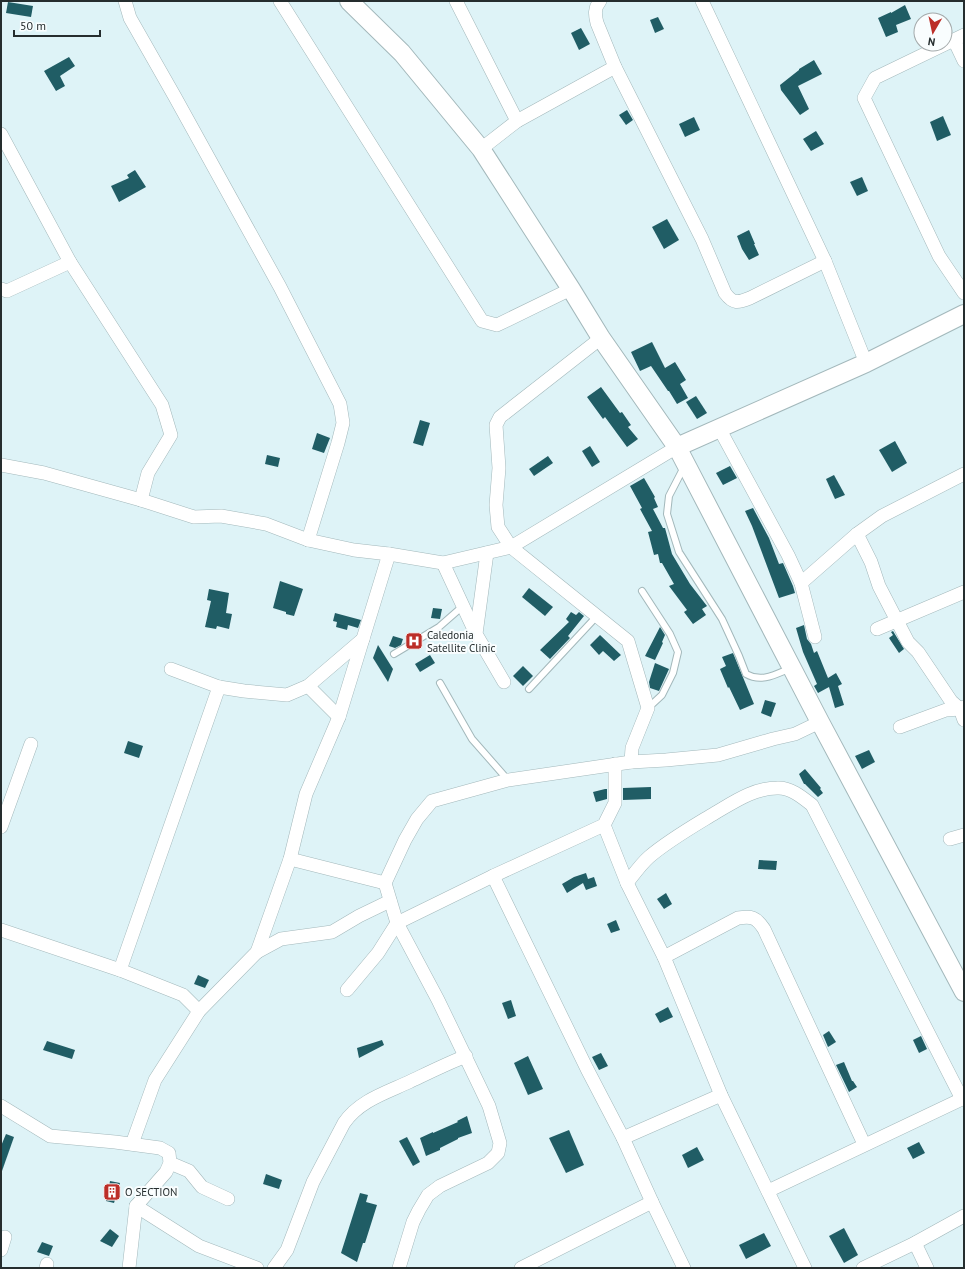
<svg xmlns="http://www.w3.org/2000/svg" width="965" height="1269" viewBox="0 0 965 1269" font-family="'PT Sans',sans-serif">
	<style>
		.building { fill: #205d65 }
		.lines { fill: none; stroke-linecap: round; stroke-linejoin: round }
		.lane-casing { stroke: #a3b8bb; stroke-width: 8 }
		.street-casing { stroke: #a3b8bb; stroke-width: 14 }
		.secondary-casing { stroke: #a3b8bb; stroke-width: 20 }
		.lane { stroke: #fff; stroke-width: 6 }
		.street { stroke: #fff; stroke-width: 13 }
		.secondary { stroke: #fff; stroke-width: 18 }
		.labels { text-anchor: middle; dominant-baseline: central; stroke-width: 4; stroke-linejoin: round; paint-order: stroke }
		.poi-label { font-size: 11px; fill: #252d2e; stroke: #f9fdfe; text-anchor: start }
	</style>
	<rect width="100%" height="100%" fill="#def3f7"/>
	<g class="building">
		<path d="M 8,2 L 33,6 L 31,17 L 6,13 Z"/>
		<path d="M 905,5 L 911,19 L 896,25 L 898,32 L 886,37 L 878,18 L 891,12 L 891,13 Z"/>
		<path d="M 658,17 L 664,29 L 655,33 L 650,20 Z"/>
		<path d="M 581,28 L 590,44 L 579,50 L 571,33 Z"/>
		<path d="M 69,57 L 75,66 L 60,76 L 65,86 L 56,91 L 44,71 Z"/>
		<path d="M 814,60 L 822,74 L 798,86 L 809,109 L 800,115 L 781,90 L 780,85 L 799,70 L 799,69 Z"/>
		<path d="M 627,110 L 633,120 L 626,125 L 619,115 Z"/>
		<path d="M 943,116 L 951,135 L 937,141 L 930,122 Z"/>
		<path d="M 694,117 L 700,130 L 685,137 L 679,124 Z"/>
		<path d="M 816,131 L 824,144 L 811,151 L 803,139 Z"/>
		<path d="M 135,170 L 146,187 L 119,202 L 111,186 L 129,178 L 127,175 Z"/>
		<path d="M 862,177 L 868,191 L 857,196 L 850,182 Z"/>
		<path d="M 667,219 L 679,240 L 664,249 L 652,227 Z"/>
		<path d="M 749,230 L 755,244 L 754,244 L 759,255 L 749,260 L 742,249 L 737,236 Z"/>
		<path d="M 652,342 L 665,368 L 675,362 L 686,380 L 680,384 L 688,398 L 677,404 L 669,391 L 668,391 L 651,366 L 640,371 L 631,352 Z"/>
		<path d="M 601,387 L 620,413 L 622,412 L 631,425 L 628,427 L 638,439 L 627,447 L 605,417 L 603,419 L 587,397 Z"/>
		<path d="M 696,396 L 707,413 L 697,419 L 686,402 Z"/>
		<path d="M 420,420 L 430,423 L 423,446 L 413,443 Z"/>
		<path d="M 317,433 L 330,438 L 324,453 L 312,449 Z"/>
		<path d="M 895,441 L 907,463 L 892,472 L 879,450 Z"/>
		<path d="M 590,446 L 600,462 L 592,467 L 582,451 Z"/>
		<path d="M 267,455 L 280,458 L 278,467 L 265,464 Z"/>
		<path d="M 548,456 L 553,463 L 534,476 L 529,469 Z"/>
		<path d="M 730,466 L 737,478 L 723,485 L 716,473 Z"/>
		<path d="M 834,475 L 845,495 L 835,499 L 826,479 Z"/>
		<path d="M 644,478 L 655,497 L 654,498 L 658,507 L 653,509 L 663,528 L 665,528 L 672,554 L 690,584 L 707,606 L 702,609 L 706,615 L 693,624 L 684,612 L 687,610 L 669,586 L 674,584 L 662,563 L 660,563 L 658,554 L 654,555 L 648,532 L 652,531 L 640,509 L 642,508 L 630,486 Z"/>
		<path d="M 753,508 L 769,538 L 779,564 L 783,563 L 793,586 L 795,593 L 779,598 L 752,526 L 745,511 Z"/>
		<path d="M 280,581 L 303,589 L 294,616 L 286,614 L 286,612 L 273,608 Z"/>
		<path d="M 529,588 L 553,607 L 545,616 L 522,597 Z"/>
		<path d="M 209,589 L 229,593 L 226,613 L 232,614 L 229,629 L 217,626 L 216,629 L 205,627 L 211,601 L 207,600 Z"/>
		<path d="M 433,608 L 442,609 L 440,619 L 431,618 Z"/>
		<path d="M 571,612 L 576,615 L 579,612 L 584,616 L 568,636 L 570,638 L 550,659 L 540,650 L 569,622 L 566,619 Z"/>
		<path d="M 335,613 L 361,620 L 358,628 L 348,625 L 347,630 L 336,627 L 337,622 L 333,621 Z"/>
		<path d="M 804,625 L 807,639 L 811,644 L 814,653 L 817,651 L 828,678 L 836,673 L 842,684 L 838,686 L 844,705 L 835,708 L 829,687 L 818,693 L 814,686 L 817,684 L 803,652 L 796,628 Z"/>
		<path d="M 660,627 L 665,635 L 662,642 L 663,643 L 655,660 L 645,656 Z"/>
		<path d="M 893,631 L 904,649 L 899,653 L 889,638 L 893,635 L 891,632 Z"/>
		<path d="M 600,635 L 621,655 L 614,661 L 603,651 L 599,655 L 590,645 Z"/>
		<path d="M 393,636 L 403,639 L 401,645 L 395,648 L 389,646 Z"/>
		<path d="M 378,645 L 393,669 L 388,682 L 373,658 Z"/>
		<path d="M 733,653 L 754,704 L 740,710 L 729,687 L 728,688 L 720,669 L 726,666 L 722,657 Z"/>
		<path d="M 430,655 L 435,663 L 420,672 L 415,664 Z"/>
		<path d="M 655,663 L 669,669 L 659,691 L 650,688 L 649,682 Z"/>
		<path d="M 523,666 L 533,676 L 523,686 L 513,676 Z"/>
		<path d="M 765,700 L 776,703 L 771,717 L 761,713 Z"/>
		<path d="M 128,741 L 143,746 L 139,758 L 124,753 Z"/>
		<path d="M 869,750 L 875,762 L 862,769 L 855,756 Z"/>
		<path d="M 805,769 L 821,788 L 820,789 L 823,793 L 818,797 L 805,784 L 804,784 L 799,774 Z"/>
		<path d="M 651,787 L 651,799 L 623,800 L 623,788 Z"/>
		<path d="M 605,789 L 607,789 L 607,799 L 596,802 L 593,792 Z"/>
		<path d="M 759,860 L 777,861 L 776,870 L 758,869 Z"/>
		<path d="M 586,873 L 588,879 L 594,877 L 597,886 L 586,890 L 583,883 L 567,893 L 562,884 L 574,877 Z"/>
		<path d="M 666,893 L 672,904 L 664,909 L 657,899 Z"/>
		<path d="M 616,920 L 620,930 L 611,933 L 607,924 Z"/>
		<path d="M 198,975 L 209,980 L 205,988 L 194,984 Z"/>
		<path d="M 511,1000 L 516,1016 L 508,1019 L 502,1003 Z"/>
		<path d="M 668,1007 L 673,1017 L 660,1023 L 655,1014 Z"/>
		<path d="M 829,1031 L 836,1042 L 828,1047 L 823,1035 Z"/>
		<path d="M 921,1036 L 927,1049 L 919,1053 L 913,1040 Z"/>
		<path d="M 382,1040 L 384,1045 L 359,1058 L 357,1048 Z"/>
		<path d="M 47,1041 L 75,1050 L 72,1059 L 43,1050 Z"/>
		<path d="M 601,1053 L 608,1066 L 599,1070 L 592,1057 Z"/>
		<path d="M 528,1056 L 543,1089 L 528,1095 L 514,1063 Z"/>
		<path d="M 844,1062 L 852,1081 L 853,1081 L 857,1087 L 849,1092 L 836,1065 Z"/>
		<path d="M 467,1116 L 472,1133 L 458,1138 L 458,1139 L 440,1148 L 440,1150 L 426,1156 L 420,1138 L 433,1132 L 433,1133 L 458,1122 L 457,1121 Z"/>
		<path d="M 569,1130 L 584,1165 L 566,1173 L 549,1138 Z"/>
		<path d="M 6,1134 L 14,1137 L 2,1171 L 1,1171 L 1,1146 Z"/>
		<path d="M 407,1137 L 420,1162 L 413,1166 L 399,1141 Z"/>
		<path d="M 919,1142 L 925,1153 L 913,1159 L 907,1148 Z"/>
		<path d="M 697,1147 L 704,1160 L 688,1168 L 682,1155 Z"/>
		<path d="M 266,1174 L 282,1180 L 279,1189 L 263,1184 Z"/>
		<path d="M 110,1181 L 120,1183 L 114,1203 L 106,1201 Z"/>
		<path d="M 360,1193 L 368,1195 L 366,1202 L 377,1205 L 365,1243 L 363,1243 L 357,1262 L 341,1253 Z"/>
		<path d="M 844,1228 L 858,1255 L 844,1263 L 829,1236 Z"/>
		<path d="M 110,1229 L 119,1236 L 112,1247 L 100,1241 Z"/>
		<path d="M 764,1233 L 771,1246 L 746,1259 L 739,1245 Z"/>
		<path d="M 42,1242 L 53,1246 L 49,1256 L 37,1252 Z"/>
	</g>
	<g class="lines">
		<defs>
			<g id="lane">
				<path d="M 684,467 L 669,496 L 667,514 L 679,552 L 722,619 L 739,656 L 746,674 C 762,683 776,674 791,668"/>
				<path d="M 642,591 L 670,634 L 678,652 L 673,673 L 662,695 L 648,708"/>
				<path d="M 394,654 L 439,627 L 463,606"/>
				<path d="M 440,683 L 472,739 L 508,780"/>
				<path d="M 529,689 L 597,616"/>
			</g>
			<g id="street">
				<path d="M 125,1 L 130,18 L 175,97 L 280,287 L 340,404 L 343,423 L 338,443 L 308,540"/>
				<path d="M 280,1 L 482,321 L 497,325 L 571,289"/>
				<path d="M 456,1 L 517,121"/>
				<path d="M 600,1 C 594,8 595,15 597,23 L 615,67 L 702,239 L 725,293 C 733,304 738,303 750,298 L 825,261"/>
				<path d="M 702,1 L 825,261 L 866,363"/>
				<path d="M 964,35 L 875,78 L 864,98 L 939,256 L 964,293"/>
				<path d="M 954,40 L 964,61"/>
				<path d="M 1,134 L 70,262 L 162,405 L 171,435 L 148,473 L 141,500"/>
				<path d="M 481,149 L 517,121 L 615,67"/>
				<path d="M 1,289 L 7,291 L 70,262"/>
				<path d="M 601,338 L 500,417 L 496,425 L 499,468 L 496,505 L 498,527 L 511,547 L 628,641 L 648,708 L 632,748 L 631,762"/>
				<path d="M 719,428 L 788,555 L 801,583 L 815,637"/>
				<path d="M 1,465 L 44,473 L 141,500 L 194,517 L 221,516 L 266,524 L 308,540 L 354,550 L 389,554 L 443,563 L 511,547 L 677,447"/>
				<path d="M 857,534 L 871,562 L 879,586 L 908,642 L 918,652 L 951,701 L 960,709 L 964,720"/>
				<path d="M 487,553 L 476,634 L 504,682"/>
				<path d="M 443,563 L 476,634"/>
				<path d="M 801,583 L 857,534 L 882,516 L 964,474"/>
				<path d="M 877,629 L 964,592"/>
				<path d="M 171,669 L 219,687 L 244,691 L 287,695 L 308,686 L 363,639"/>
				<path d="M 308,686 L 339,717"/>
				<path d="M 900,727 L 946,710 L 960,709 L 964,707"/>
				<path d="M 604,825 L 627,883 L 664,957 L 721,1095 L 805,1268"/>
				<path d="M 1,827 L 31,744"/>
				<path d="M 950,839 L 964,835"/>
				<path d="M 290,859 L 385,883"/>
				<path d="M 493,876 L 587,1069 L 623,1138 L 652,1202 L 684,1268"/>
				<path d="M 627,883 C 634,874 641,864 649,857 C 669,840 692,827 715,813 C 734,802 754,788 777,788 C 790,787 802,797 812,805 L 962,1099"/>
				<path d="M 1,930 L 120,970 L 183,995 L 199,1011"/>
				<path d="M 257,952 L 281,939 L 332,932 L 359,916 L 390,901"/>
				<path d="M 664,957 L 738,918 C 752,916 756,917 764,929 L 864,1144"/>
				<path d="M 120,970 L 219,687"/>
				<path d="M 347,990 L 378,953 L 397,923 L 493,876 L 604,825 L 615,803 L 615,764"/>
				<path d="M 1,1106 L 50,1136 L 115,1142 L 160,1148 L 169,1153 L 170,1163 L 166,1172 L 136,1206 L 129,1268"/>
				<path d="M 623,1138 L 721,1095"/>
				<path d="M 132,1144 L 155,1080 L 199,1011 L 257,952 L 290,859 L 306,794 L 339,717 L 389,554"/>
				<path d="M 170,1163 L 189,1171 L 202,1187 L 228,1199"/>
				<path d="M 768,1191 L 964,1098"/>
				<path d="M 136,1206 L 199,1246 L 257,1268"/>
				<path d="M 915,1243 L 927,1268"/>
				<path d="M 1,1250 L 5,1237"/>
				<path d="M 46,1268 L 47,1264"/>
				<path d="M 274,1268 L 287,1250 L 313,1182 L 344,1123 C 359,1101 385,1093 409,1082 C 428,1073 446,1064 466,1056"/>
				<path d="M 399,1268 L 413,1222 L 419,1210 L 428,1195 L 440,1186 L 488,1163 L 498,1153 L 500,1143 L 489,1106 L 479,1085 L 438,1000 L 397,923 L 385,883 L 405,840 L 417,819 L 432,801 L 508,780 L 631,762 L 666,760 L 718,755 L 773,739 L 795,734 L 820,722"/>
				<path d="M 521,1268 L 652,1202"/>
				<path d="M 863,1268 L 915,1243 L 964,1216"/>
			</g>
			<g id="secondary">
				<path d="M 349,1 L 402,53 L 481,149 L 571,289 L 601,338 L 677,447 L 820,722 L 964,992"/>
				<path d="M 677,447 L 866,363 L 964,314"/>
			</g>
		</defs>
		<use href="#lane" class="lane-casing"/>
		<use href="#street" class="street-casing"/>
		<use href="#secondary" class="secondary-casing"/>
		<use href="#lane" class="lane"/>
		<use href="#street" class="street"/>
		<use href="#secondary" class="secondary"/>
	</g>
	<defs>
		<symbol id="hospital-square" viewBox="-11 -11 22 22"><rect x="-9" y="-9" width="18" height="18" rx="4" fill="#bc2e28" stroke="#f9fdfe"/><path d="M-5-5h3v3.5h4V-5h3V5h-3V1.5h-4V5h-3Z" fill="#fff"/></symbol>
		<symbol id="building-square" viewBox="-11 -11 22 22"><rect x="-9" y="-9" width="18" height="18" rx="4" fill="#bc2e28" stroke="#f9fdfe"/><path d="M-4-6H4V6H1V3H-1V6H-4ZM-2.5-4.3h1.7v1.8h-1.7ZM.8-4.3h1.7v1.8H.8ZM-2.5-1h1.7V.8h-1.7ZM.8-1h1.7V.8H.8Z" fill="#fff"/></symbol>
	</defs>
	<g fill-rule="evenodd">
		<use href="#hospital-square" x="404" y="631" width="20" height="20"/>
		<use href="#building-square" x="102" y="1182" width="20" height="20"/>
	</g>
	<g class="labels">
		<g class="poi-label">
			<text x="427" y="635">Caledonia<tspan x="427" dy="13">Satellite Clinic</tspan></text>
			<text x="125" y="1192">O SECTION</text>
		</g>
	</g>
	<rect width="965" height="1269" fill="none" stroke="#252d2e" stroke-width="4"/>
	<g transform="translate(933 32) rotate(189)"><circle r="19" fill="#f9fdfe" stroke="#a4aaab"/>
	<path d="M0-3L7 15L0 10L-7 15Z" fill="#bc2e28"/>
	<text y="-6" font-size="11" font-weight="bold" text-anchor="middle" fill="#252d2e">N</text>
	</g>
	<path d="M14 30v6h86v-6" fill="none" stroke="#252d2e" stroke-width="2"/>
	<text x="20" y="30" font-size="12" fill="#252d2e" stroke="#f9fdfe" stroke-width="3" paint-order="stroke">50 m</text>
</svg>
